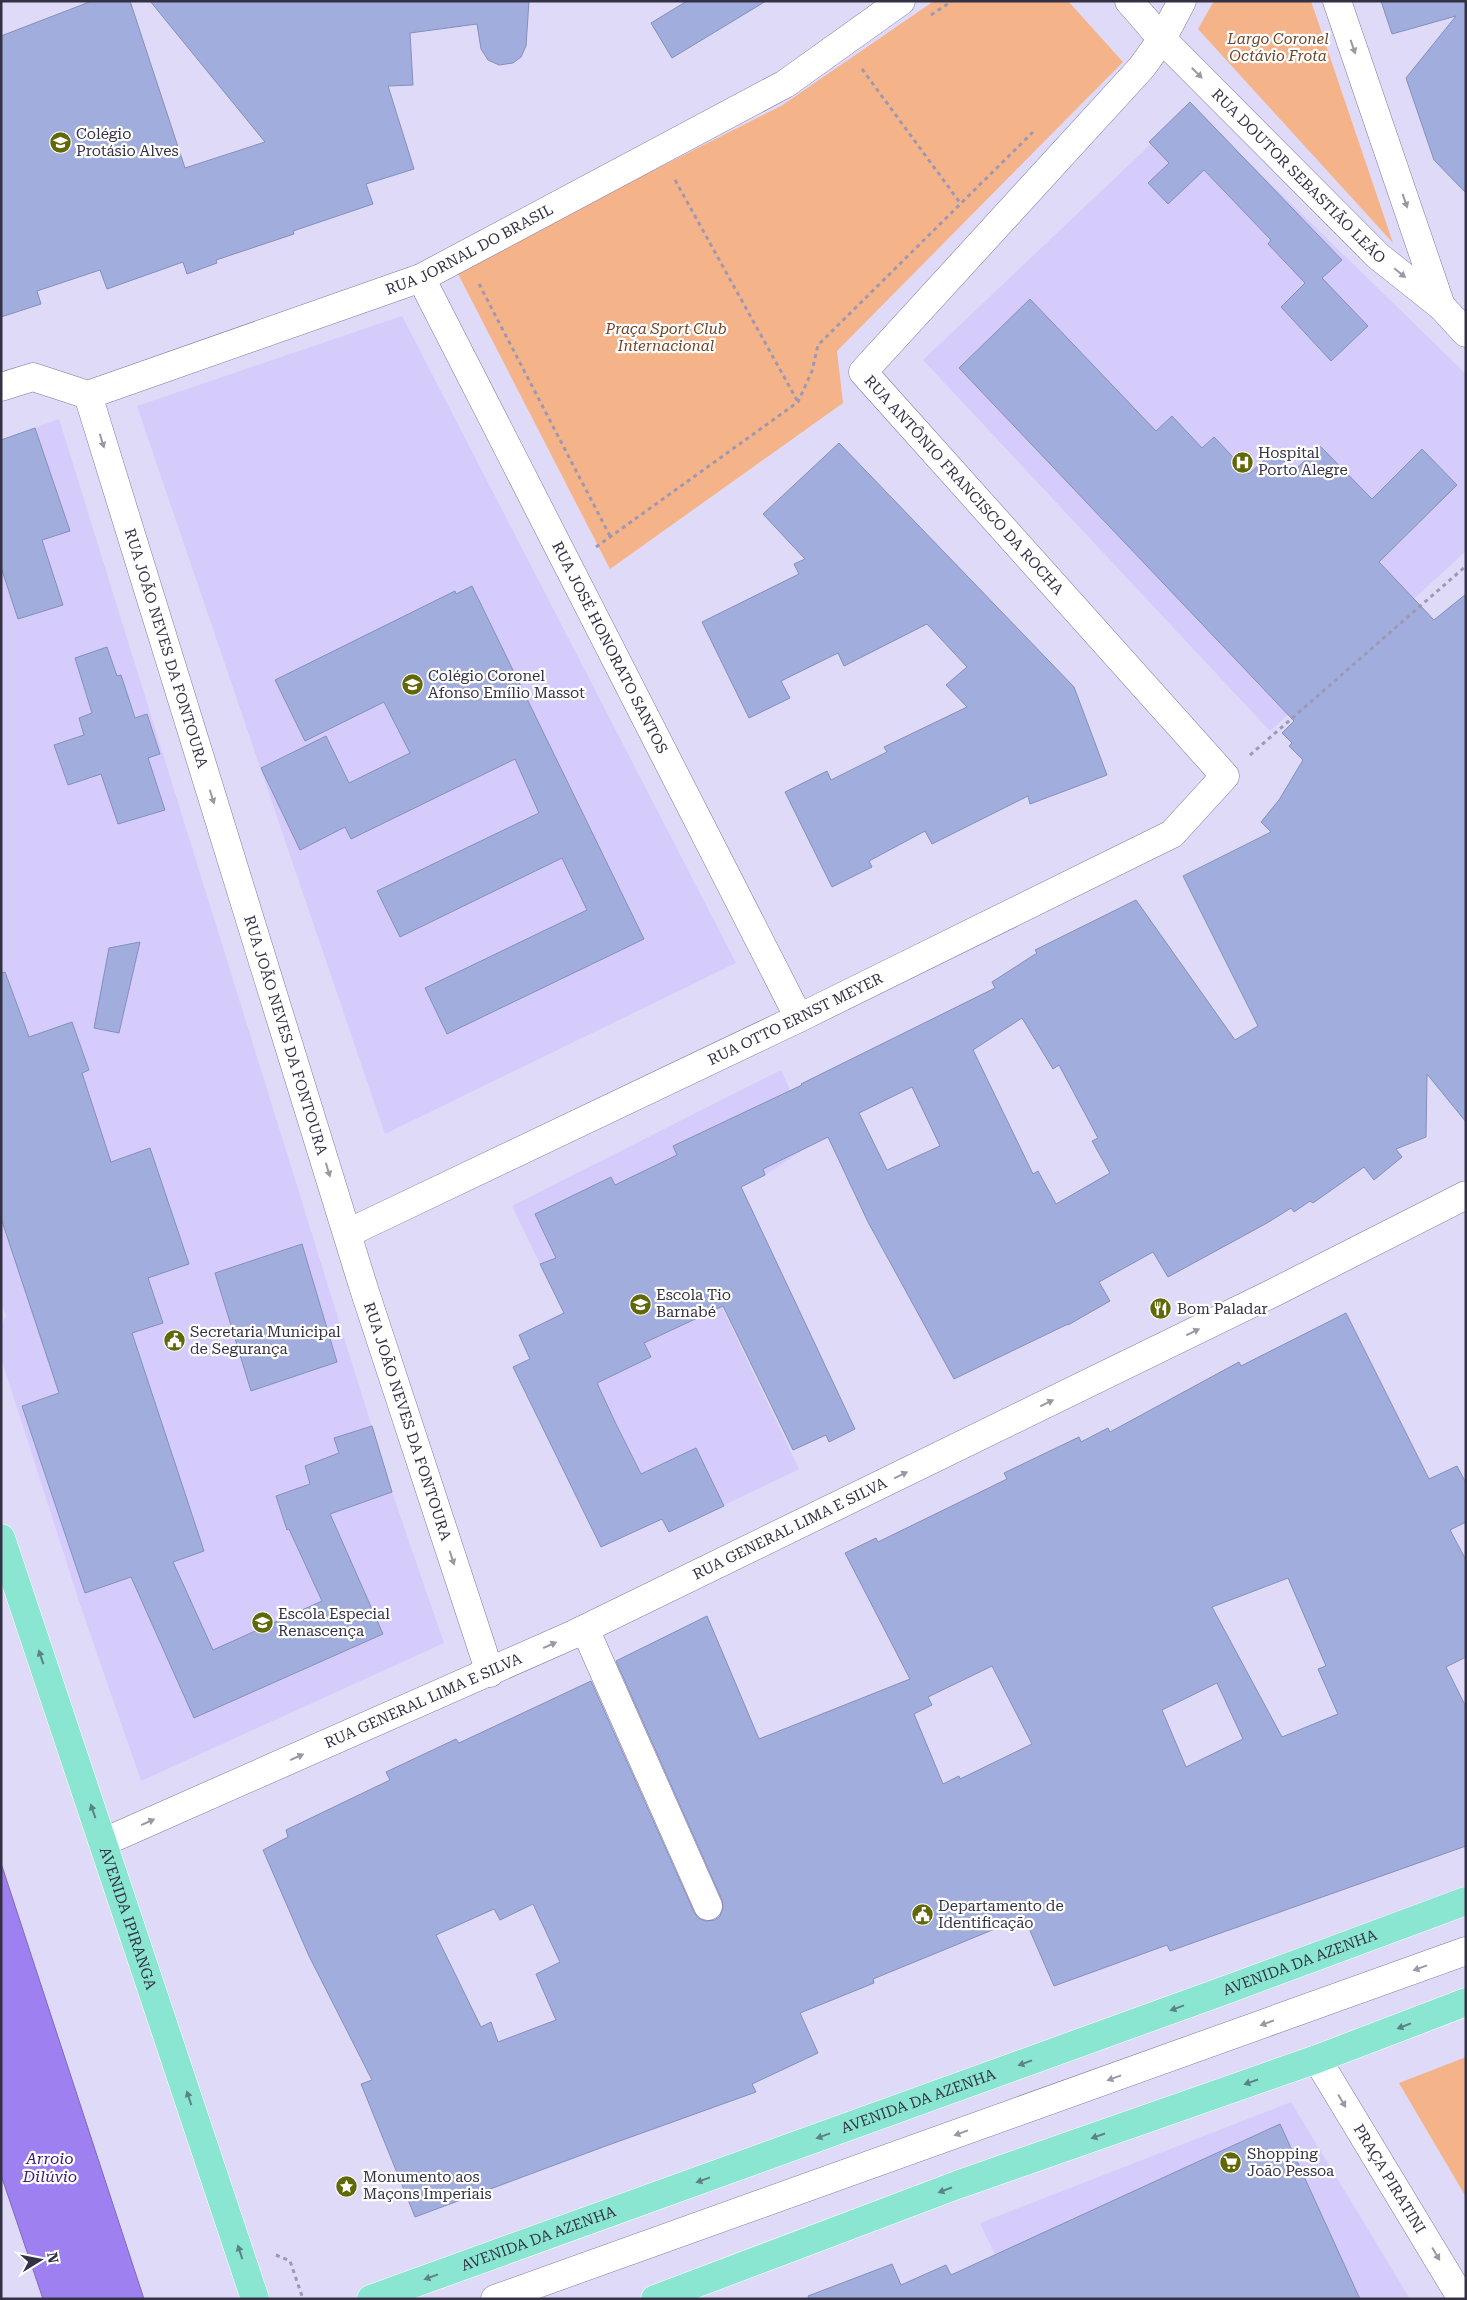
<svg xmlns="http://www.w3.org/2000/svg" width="1467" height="2300" viewBox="0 0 1467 2300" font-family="'Roboto Serif',serif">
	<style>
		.built { fill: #d5ccfb }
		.green { fill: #f5b389 }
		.water { fill: #9e80f0; stroke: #7e68bd }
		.building { fill: #a1addd; stroke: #848fbd; fill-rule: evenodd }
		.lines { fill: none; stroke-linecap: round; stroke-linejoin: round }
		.minor-casing { stroke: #8077a5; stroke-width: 29 }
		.major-casing { stroke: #fff; stroke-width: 29 }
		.path { stroke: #9d98b3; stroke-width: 3; stroke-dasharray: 4 4; stroke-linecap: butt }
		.minor { stroke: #fff; stroke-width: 28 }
		.major { stroke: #8ae6d1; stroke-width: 28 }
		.oneway { fill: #9a98a2 }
		.oneway2 { fill: #5b8284 }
		.labels { text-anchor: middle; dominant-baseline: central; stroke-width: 4.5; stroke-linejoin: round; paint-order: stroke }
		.park-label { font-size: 15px; font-style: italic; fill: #714425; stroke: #fff }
		.poi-label { font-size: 15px; fill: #353145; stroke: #fff; text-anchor: start }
		.street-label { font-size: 15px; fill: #353145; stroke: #fff }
		.water-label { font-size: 16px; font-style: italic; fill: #401a7e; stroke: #fff }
	</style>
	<rect width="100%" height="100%" fill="#dfdaf8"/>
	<g class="built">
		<path d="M 1191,106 L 1466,374 L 1466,551 L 1270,731 L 923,360 Z"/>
		<path d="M 402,316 L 736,963 L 385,1134 L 137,406 Z"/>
		<path d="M 59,419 L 392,1492 L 444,1643 L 141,1781 L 80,1604 L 1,1358 L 1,1325 L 6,1316 L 1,1301 L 1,440 Z"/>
		<path d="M 781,1070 L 814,1143 L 765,1175 L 741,1187 L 777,1266 L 716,1295 L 799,1469 L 669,1532 L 512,1206 Z"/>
		<path d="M 1291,2102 L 1410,2299 L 1016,2299 L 980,2223 Z"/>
	</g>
	<g class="green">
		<path d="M 934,1 L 1068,1 L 1123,62 L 837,351 L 843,403 L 610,569 L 456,270 L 781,106 Z"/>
		<path d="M 1214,1 L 1311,1 L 1393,243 L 1198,29 Z"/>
		<path d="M 1466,2057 L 1466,2197 L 1399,2083 Z"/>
	</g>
	<path class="water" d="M 1,1863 L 144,2299 L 43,2299 L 1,2175 Z"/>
	<g class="building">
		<path d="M 92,1 L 130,1 L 185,168 L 265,142 L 150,1 L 529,1 L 526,46 L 521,57 L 513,63 L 499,65 L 488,60 L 481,49 L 477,24 L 410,33 L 413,85 L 388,86 L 414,169 L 366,184 L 373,204 L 293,231 L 294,234 L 216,260 L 217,263 L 187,274 L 183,262 L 107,289 L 100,270 L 37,291 L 41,304 L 1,317 L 1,36 Z"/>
		<path d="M 687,1 L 766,1 L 672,58 L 651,23 Z"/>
		<path d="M 1381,1 L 1466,1 L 1466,193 L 1434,160 L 1406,78 L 1456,16 L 1392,34 Z"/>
		<path d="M 1190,102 L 1342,260 L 1322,278 L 1368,326 L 1331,361 L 1281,307 L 1305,283 L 1268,244 L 1271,240 L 1204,170 L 1168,204 L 1148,183 L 1169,163 L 1149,142 Z"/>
		<path d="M 1030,299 L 1156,431 L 1172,416 L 1202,448 L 1214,437 L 1249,474 L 1274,451 L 1294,471 L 1320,446 L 1372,499 L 1422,449 L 1457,485 L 1379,562 L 1434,620 L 1466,594 L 1466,1122 L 1427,1074 L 1426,1137 L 1396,1149 L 1402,1157 L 1374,1180 L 1364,1167 L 1313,1203 L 1310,1201 L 1294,1212 L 1291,1208 L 1267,1223 L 1168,1277 L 1153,1252 L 1099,1282 L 1110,1301 L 1068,1325 L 1068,1324 L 954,1379 L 868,1222 L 828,1137 L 763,1169 L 765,1175 L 741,1187 L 855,1429 L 829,1442 L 826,1435 L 793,1450 L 723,1306 L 644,1343 L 651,1357 L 597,1383 L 616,1424 L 641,1474 L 696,1448 L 724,1506 L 669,1532 L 662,1519 L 601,1547 L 513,1367 L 530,1359 L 519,1335 L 564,1313 L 540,1264 L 556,1258 L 535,1214 L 611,1177 L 615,1185 L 677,1155 L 673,1146 L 802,1085 L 801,1084 L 995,988 L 992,982 L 1037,953 L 1035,950 L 1136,900 L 1235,1040 L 1258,1026 L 1183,876 L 1271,832 L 1261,822 L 1279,800 L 1303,760 L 1289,746 L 1292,743 L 1282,733 L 1294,721 L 959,368 ZM 1022,1018 L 1053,1069 L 1059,1065 L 1098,1138 L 1092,1141 L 1110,1173 L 1056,1204 L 1038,1171 L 1033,1174 L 973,1050 ZM 912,1087 L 940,1146 L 887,1170 L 859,1113 Z"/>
		<path d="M 35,428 L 70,531 L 42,540 L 63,605 L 18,619 L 1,567 L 1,440 Z"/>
		<path d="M 839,443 L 1074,687 L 1107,775 L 1030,804 L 1028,796 L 932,844 L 925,831 L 869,861 L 872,867 L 832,887 L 785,792 L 827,771 L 831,780 L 887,752 L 884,747 L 967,707 L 946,685 L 967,667 L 927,624 L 844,666 L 838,653 L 781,681 L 790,698 L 749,718 L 702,622 L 799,574 L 794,564 L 805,559 L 763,514 Z"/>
		<path d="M 472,586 L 644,939 L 447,1034 L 425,988 L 587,910 L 562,858 L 400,937 L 377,891 L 539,813 L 515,759 L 351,839 L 345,827 L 300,850 L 261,768 L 326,736 L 349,783 L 410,753 L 384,702 L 305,741 L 275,680 L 455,591 L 456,594 Z"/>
		<path d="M 107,647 L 117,676 L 121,675 L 135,718 L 147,714 L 160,754 L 148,758 L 165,810 L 118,824 L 101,774 L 68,785 L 54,745 L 84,735 L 79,718 L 92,713 L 75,658 Z"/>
		<path d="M 140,942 L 119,1033 L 94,1028 L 109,948 Z"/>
		<path d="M 5,972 L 29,1037 L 72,1022 L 89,1070 L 82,1073 L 111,1162 L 150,1148 L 189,1264 L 148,1278 L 163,1323 L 132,1333 L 204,1551 L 173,1562 L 213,1650 L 322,1601 L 289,1529 L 287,1530 L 276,1496 L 310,1484 L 305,1466 L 339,1453 L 334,1438 L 372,1426 L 392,1492 L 330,1514 L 383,1634 L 194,1718 L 131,1577 L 85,1593 L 22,1406 L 59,1393 L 1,1218 L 1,973 Z"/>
		<path d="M 302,1244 L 337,1362 L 251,1391 L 215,1273 Z"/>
		<path d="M 1346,1313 L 1429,1479 L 1457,1466 L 1466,1483 L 1466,1522 L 1450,1530 L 1466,1560 L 1466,1657 L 1446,1667 L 1466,1707 L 1466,1846 L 1170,1951 L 1167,1945 L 1054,1986 L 1024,1917 L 873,1979 L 874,1983 L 800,2013 L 818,2053 L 752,2084 L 756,2092 L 603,2147 L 415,2217 L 361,2084 L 372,2080 L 309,1956 L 263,1850 L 288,1837 L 286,1830 L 390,1780 L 386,1772 L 456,1739 L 459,1743 L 591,1681 L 694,1912 L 698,1918 L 706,1921 L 715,1920 L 720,1916 L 723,1908 L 722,1900 L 616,1661 L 707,1616 L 759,1739 L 910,1679 L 845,1553 L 876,1538 L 878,1542 L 1007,1479 L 1004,1473 L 1079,1437 L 1081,1442 L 1108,1428 L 1110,1432 L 1239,1362 L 1241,1366 ZM 1288,1578 L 1326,1666 L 1318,1669 L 1338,1714 L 1282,1737 L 1212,1607 ZM 992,1666 L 1032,1744 L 960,1779 L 959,1776 L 943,1784 L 914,1714 L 932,1705 L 928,1697 ZM 1217,1683 L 1243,1739 L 1186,1767 L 1162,1710 ZM 533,1904 L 560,1962 L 536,1974 L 556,2020 L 498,2042 L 491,2022 L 481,2027 L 436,1935 L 494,1909 L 500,1920 Z"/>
		<path d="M 1280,2124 L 1360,2299 L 809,2299 L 808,2296 L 892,2264 L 901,2285 L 946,2265 L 951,2275 Z"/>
	</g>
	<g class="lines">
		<defs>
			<g id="minor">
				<path id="s1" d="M 1129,1 L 1162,39 L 1378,256 L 1441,306 L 1466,333"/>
				<path d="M 1337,1 L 1441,306"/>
				<path id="s2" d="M 421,278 L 799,1018"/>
				<path id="s3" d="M 1,387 L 33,377 L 88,395 L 421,278 L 785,84 L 901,1"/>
				<path id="s4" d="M 88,395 L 364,1289 L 490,1673"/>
				<path id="s5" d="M 348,1233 L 799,1018 L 1172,834 L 1225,776 L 863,372 L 1142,67 L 1162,39 L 1182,1"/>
				<path d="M 585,1629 L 708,1906"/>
				<path id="s6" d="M 104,1842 L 572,1635 L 1273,1293 L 1466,1195"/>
				<path id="s7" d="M 1317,2059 L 1462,2299"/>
				<path d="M 495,2299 L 1466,1951"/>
			</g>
			<g id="major">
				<path id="s8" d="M 1,1538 L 255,2299"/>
				<path id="s9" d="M 371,2299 L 1223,1991 L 1466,1901"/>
				<path d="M 655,2299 L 957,2185 L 1317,2059 L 1466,2002"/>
			</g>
		</defs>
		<use href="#minor" class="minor-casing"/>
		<use href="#major" class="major-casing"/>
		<g class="path">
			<path d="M 931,15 L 952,1"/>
			<path d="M 862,69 L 961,204"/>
			<path d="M 675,180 L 798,402"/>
			<path d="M 479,284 L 610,536"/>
			<path d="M 596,547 L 798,402 L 812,371 L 818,345 L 1034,131"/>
			<path d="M 1250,755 L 1466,566"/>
			<path d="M 276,2255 L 290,2261 L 303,2299"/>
		</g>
		<use href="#minor" class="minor"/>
		<use href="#major" class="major"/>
	</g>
	<defs><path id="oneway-solid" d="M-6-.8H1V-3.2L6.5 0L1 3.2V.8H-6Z" transform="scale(1.25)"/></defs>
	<g class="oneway">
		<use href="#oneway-solid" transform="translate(1353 47) rotate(71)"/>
		<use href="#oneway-solid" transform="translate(1197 73) rotate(45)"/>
		<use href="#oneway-solid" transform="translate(1405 201) rotate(71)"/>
		<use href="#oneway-solid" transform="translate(1400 273) rotate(39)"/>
		<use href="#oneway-solid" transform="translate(102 441) rotate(73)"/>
		<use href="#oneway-solid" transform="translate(212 797) rotate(73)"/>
		<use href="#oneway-solid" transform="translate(328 1170) rotate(73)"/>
		<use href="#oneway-solid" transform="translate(1193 1332) rotate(-26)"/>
		<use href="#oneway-solid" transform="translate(1047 1403) rotate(-26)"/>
		<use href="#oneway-solid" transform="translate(901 1475) rotate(-26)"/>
		<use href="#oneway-solid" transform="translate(452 1558) rotate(72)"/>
		<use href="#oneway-solid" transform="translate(550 1645) rotate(-24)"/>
		<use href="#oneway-solid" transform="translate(297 1757) rotate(-24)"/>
		<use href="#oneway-solid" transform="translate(148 1822) rotate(-24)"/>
		<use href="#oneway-solid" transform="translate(1420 1968) rotate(160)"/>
		<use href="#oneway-solid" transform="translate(1267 2023) rotate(160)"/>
		<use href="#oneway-solid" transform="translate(1114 2078) rotate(160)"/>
		<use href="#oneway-solid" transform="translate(1342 2101) rotate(59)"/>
		<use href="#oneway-solid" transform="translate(961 2133) rotate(160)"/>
		<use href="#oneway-solid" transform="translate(1436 2254) rotate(59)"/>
	</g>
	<g class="oneway2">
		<use href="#oneway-solid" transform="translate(41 1657) rotate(-109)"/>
		<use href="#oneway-solid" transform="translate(93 1811) rotate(-109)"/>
		<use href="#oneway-solid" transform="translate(1177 2008) rotate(160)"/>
		<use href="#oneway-solid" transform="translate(1404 2026) rotate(159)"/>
		<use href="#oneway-solid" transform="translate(1025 2063) rotate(160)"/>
		<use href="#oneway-solid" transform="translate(1251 2082) rotate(161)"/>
		<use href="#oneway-solid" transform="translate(189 2098) rotate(-108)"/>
		<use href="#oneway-solid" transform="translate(823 2136) rotate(160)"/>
		<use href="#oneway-solid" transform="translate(1098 2136) rotate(161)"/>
		<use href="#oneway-solid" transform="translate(703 2180) rotate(160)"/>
		<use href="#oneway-solid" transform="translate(945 2190) rotate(159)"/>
		<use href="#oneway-solid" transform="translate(240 2252) rotate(-108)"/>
		<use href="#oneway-solid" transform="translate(431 2277) rotate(160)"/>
	</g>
	<defs>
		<symbol id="school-disc" viewBox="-11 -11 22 22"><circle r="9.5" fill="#616807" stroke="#fff"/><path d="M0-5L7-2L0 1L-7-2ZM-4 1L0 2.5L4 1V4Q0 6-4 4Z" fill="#fff"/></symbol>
		<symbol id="hospital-disc" viewBox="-11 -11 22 22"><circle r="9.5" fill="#616807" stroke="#fff"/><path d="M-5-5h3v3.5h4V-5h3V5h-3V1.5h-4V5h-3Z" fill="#fff"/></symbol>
		<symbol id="restaurant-disc" viewBox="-11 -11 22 22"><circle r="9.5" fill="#616807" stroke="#fff"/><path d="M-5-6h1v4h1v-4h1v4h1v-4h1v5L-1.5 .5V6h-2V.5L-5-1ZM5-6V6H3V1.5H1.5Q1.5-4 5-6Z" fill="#fff"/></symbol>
		<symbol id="civic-disc" viewBox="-11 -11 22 22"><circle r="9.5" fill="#616807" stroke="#fff"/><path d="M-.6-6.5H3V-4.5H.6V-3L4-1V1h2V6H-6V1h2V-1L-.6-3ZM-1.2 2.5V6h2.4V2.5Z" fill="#fff"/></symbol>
		<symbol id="supermarket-disc" viewBox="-11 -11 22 22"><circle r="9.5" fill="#616807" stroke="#fff"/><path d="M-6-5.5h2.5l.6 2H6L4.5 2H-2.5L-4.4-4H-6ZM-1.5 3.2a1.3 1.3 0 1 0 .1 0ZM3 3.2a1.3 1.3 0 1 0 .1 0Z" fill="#fff"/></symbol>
		<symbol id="sight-disc" viewBox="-11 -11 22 22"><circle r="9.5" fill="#616807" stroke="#fff"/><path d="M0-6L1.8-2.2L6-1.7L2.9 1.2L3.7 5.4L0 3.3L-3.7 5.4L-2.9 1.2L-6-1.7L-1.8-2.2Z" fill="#fff"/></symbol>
	</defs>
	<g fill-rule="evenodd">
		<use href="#school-disc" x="48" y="130" width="25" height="25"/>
		<use href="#hospital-disc" x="1230" y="450" width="25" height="25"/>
		<use href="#school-disc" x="400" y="672" width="25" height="25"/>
		<use href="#school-disc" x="628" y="1292" width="25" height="25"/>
		<use href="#restaurant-disc" x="1148" y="1296" width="25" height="25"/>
		<use href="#civic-disc" x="162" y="1328" width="25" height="25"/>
		<use href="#school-disc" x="250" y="1610" width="25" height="25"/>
		<use href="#civic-disc" x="910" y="1902" width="25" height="25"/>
		<use href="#supermarket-disc" x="1218" y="2150" width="25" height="25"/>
		<use href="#sight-disc" x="334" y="2174" width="25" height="25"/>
	</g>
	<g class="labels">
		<g class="park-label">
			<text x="1278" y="39">Largo Coronel<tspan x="1278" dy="17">Octávio Frota</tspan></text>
			<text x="666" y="329">Praça Sport Club<tspan x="666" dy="17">Internacional</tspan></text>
		</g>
		<g class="poi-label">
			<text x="76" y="134">Colégio<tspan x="76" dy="17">Protásio Alves</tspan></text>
			<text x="1258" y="453">Hospital<tspan x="1258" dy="17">Porto Alegre</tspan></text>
			<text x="428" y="676">Colégio Coronel<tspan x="428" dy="17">Afonso Emílio Massot</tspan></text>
			<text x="656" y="1295">Escola Tio<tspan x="656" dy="17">Barnabé</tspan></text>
			<text x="1177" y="1309">Bom Paladar</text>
			<text x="190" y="1332">Secretaria Municipal<tspan x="190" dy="17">de Segurança</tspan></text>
			<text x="278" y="1614">Escola Especial<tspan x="278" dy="17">Renascença</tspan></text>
			<text x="938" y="1906">Departamento de<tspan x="938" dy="17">Identificação</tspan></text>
			<text x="1247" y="2154">Shopping<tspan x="1247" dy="17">João Pessoa</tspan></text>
			<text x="363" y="2177">Monumento aos<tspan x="363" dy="17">Maçons Imperiais</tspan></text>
		</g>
		<g class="street-label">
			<text stroke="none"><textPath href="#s1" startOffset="244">RUA DOUTOR SEBASTIÃO LEÃO</textPath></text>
			<text stroke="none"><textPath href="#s3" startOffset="500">RUA JORNAL DO BRASIL</textPath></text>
			<text transform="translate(964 485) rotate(48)">RUA ANTÔNIO FRANCISCO DA ROCHA</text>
			<text stroke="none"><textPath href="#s4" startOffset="265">RUA JOÃO NEVES DA FONTOURA</textPath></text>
			<text stroke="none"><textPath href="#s2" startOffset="415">RUA JOSÉ HONORATO SANTOS</textPath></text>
			<text stroke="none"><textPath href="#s5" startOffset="496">RUA OTTO ERNST MEYER</textPath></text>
			<text stroke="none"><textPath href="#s4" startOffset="670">RUA JOÃO NEVES DA FONTOURA</textPath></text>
			<text stroke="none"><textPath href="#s4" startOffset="1075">RUA JOÃO NEVES DA FONTOURA</textPath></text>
			<text stroke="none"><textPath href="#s6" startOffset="754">RUA GENERAL LIMA E SILVA</textPath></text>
			<text stroke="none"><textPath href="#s6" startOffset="349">RUA GENERAL LIMA E SILVA</textPath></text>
			<text stroke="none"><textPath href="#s8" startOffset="401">AVENIDA IPIRANGA</textPath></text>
			<text stroke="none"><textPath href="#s9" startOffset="988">AVENIDA DA AZENHA</textPath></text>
			<text stroke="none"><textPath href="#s9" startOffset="582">AVENIDA DA AZENHA</textPath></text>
			<text stroke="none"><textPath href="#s7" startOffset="140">PRAÇA PIRATINI</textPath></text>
			<text stroke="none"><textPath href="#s9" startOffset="178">AVENIDA DA AZENHA</textPath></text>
		</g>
		<g class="water-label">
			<text x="50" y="2158">Arroio<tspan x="50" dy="18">Dilúvio</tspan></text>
		</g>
	</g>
	<rect width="1467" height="2300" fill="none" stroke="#353145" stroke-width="5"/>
	<g transform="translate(40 2260) rotate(80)" stroke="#ffffff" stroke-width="4" paint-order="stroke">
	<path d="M0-4L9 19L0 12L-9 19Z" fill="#353145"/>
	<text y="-8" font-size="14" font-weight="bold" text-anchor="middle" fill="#353145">N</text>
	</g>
</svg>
